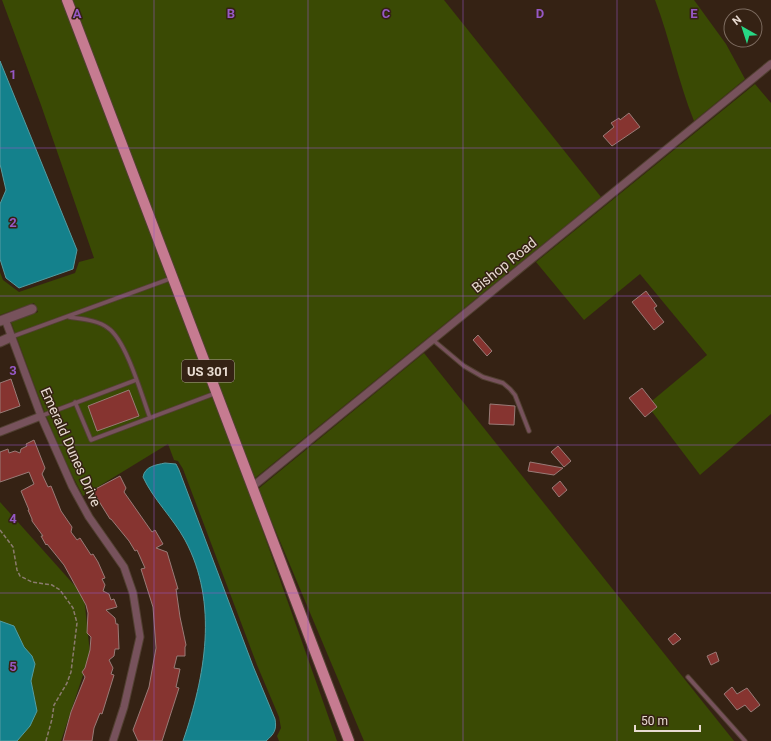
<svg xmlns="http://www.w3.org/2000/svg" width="771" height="741" viewBox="0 0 771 741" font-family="Roboto,sans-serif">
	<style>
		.green { fill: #3a4a04 }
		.water { fill: #14818c; stroke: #549ca1 }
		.building { fill: #863430; stroke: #997b77 }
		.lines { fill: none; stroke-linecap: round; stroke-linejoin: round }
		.service-casing { stroke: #524032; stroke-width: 5.5 }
		.minor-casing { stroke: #524032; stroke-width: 9 }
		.tertiary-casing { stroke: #524032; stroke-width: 11 }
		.primary-casing { stroke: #524032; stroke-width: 12 }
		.path { stroke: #8b7b6f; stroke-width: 1.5; stroke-dasharray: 4 2; stroke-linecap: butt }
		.service { stroke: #77525c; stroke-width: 3.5 }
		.minor { stroke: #77525c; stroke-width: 7 }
		.tertiary { stroke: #77525c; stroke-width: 9 }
		.primary { stroke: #c67b91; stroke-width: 10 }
		.grid { fill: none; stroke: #9658c4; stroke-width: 1; stroke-opacity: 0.55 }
		.labels { text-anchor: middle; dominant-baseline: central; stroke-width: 3; stroke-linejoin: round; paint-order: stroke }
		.shield { fill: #352214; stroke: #b2a498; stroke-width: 1 }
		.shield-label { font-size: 13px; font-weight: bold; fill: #e8dbd1 }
		.street-label { font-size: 14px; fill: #e8dbd1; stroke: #352214 }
		.grid-label { font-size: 13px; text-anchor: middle; font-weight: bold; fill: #9658c4; stroke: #352214; stroke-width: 3; stroke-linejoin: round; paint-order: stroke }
	</style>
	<rect width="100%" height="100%" fill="#352214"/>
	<g class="green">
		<path d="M 2,0 L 63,0 L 248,489 L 337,741 L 279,741 L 277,736 L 281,728 L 279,717 L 257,665 L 183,469 L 178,461 L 174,460 L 168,444 L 83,496 C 53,441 33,381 11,322 L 38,312 L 34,303 L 0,315 L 0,272 L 3,280 L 19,292 L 75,273 L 79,262 L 94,258 L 41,105 Z"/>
		<path d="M 72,0 L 444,0 L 601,197 L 254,479 Z"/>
		<path d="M 655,0 L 694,0 L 726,44 L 745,79 L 694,121 C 678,81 670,39 655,0 Z"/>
		<path d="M 755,84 L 771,103 L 771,414 L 700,475 L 647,405 L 707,355 L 640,274 L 584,320 L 536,262 Z"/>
		<path d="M 424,353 L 734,741 L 364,741 L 258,489 Z"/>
		<path d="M 0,502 L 84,596 L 90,654 L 61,741 L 0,741 Z"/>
	</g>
	<g class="water">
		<path d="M 0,61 L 77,250 L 73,269 L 19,288 L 6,278 L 0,259 L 0,204 L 6,190 L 0,164 Z"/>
		<path d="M 165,463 L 176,464 L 179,470 L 253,666 L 275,719 C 277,730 274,734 266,741 L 183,741 C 205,677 219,603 185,540 C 173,518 153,499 143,477 C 145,466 156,465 165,463 Z"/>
		<path d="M 0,621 L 14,626 L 24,647 L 32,656 L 35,664 L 31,681 L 37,711 L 30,726 L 17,741 L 0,741 Z"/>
	</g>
	<g class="building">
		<path d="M 629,113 L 640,127 L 612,146 L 603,136 L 614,127 L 611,123 L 619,118 L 620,120 Z"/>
		<path d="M 646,291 L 657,306 L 654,308 L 656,312 L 664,322 L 654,330 L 632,302 Z"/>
		<path d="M 478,335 L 492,351 L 487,356 L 473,340 Z"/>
		<path d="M 11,379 L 20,406 L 0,413 L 0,383 Z"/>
		<path d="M 642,388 L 657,407 L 645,417 L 629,398 Z"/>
		<path d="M 129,390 L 139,416 L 97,431 L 88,406 Z"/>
		<path d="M 490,404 L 515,406 L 514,425 L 489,424 Z"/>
		<path d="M 34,440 L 45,468 L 42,474 L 48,487 L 51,486 L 61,511 L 72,527 L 71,532 L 77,540 L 80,538 L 91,555 L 93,554 L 98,562 L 105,578 L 102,579 L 105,585 L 103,591 L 109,594 L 111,600 L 114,599 L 117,607 L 106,610 L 115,618 L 116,624 L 118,624 L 119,649 L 115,649 L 114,656 L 109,660 L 113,668 L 111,674 L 114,675 L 102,714 L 100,713 L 94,728 L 92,741 L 63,741 L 71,712 L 85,677 L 82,672 L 85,668 L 90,650 L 91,637 L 87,633 L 88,613 L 86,605 L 64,565 L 47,544 L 46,545 L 41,536 L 43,536 L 32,521 L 32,519 L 28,510 L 29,510 L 21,491 L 34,484 L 29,472 L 0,482 L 0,452 L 8,449 L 9,453 L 15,451 L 20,453 L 21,449 L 27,446 L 26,444 Z"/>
		<path d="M 558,446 L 571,461 L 564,467 L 551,452 Z"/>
		<path d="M 530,462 L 563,468 L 554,475 L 528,471 Z"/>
		<path d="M 120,476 L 126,488 L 124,492 L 152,532 L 155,530 L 163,544 L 156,548 L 167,552 L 178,589 L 176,589 L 180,617 L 186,645 L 185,647 L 185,656 L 177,656 L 174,668 L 180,669 L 176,687 L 179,688 L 162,741 L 138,741 L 133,730 L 149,687 L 156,648 L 153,607 L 141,569 L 145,568 L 137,550 L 135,551 L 129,541 L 111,519 L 110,519 L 95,495 L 88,493 Z"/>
		<path d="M 560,481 L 567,490 L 559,497 L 552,488 Z"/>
		<path d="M 675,633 L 681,639 L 673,645 L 668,639 Z"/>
		<path d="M 716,652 L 719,661 L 711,665 L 707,656 Z"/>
		<path d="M 732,687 L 737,694 L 747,688 L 760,705 L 751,712 L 745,705 L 737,710 L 724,694 Z"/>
	</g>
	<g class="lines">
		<defs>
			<g id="service">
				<path d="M 69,317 C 81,319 98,320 108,328 C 126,340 142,396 150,418"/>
				<path d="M 11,337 L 172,278"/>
				<path d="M 433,340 L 464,366 L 483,377 L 503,383 L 510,389 L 515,395 L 529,431"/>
				<path d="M 75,402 L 91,440 L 216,393"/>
				<path d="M 41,416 L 136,380"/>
				<path d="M 688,677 L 745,741"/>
			</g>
			<g id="minor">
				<path d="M 5,319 L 41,416 L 72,486 L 89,517 L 124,567 L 133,593 L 140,637 L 124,707 L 113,741"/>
				<path d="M 0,432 L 41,416"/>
				<path d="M 252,487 L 771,64"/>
			</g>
			<g id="tertiary">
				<path d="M 0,321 L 32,309"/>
				<path d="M 0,342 L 11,337"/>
			</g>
			<path id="primary" d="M 67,0 L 349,741"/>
		</defs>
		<use href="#service" class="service-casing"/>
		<use href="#minor" class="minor-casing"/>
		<use href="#tertiary" class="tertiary-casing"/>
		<use href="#primary" class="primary-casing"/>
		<path class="path" d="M 0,530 L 13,547 L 17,570 L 20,576 L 32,582 L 52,585 L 60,590 L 73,608 L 77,623 L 71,672 L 67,683 L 54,705 L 52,719 L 46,741"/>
		<use href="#service" class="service"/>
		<use href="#minor" class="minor"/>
		<use href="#tertiary" class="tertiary"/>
		<use href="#primary" class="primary"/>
	</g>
	<path class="grid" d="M 154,0 L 154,741M 308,0 L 308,741M 463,0 L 463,741M 617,0 L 617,741M 0,148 L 771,148M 0,296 L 771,296M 0,445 L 771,445M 0,593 L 771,593"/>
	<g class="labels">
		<rect class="shield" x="182" y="360" width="52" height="22" rx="3"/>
		<g class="shield-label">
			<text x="208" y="371">US 301</text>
		</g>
		<g class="street-label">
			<text transform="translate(504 265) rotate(-39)">Bishop Road</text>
			<text transform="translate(71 447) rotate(66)">Emerald Dunes Drive</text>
		</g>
	</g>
	<g class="grid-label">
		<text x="77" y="18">A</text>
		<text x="231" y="18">B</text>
		<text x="386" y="18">C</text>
		<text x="540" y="18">D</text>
		<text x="694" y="18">E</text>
		<text x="13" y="79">1</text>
		<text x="13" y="227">2</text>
		<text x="13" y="375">3</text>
		<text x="13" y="523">4</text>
		<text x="13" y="671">5</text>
	</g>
	<g transform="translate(743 28) rotate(321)"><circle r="19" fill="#352214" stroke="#7d6c60"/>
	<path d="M0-3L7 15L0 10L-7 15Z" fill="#27d885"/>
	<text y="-6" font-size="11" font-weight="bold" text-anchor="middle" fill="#e8dbd1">N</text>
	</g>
	<path d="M635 725v6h65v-6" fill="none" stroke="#e8dbd1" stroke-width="2"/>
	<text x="641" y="725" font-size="12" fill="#e8dbd1" stroke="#352214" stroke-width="3" paint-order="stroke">50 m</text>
</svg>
